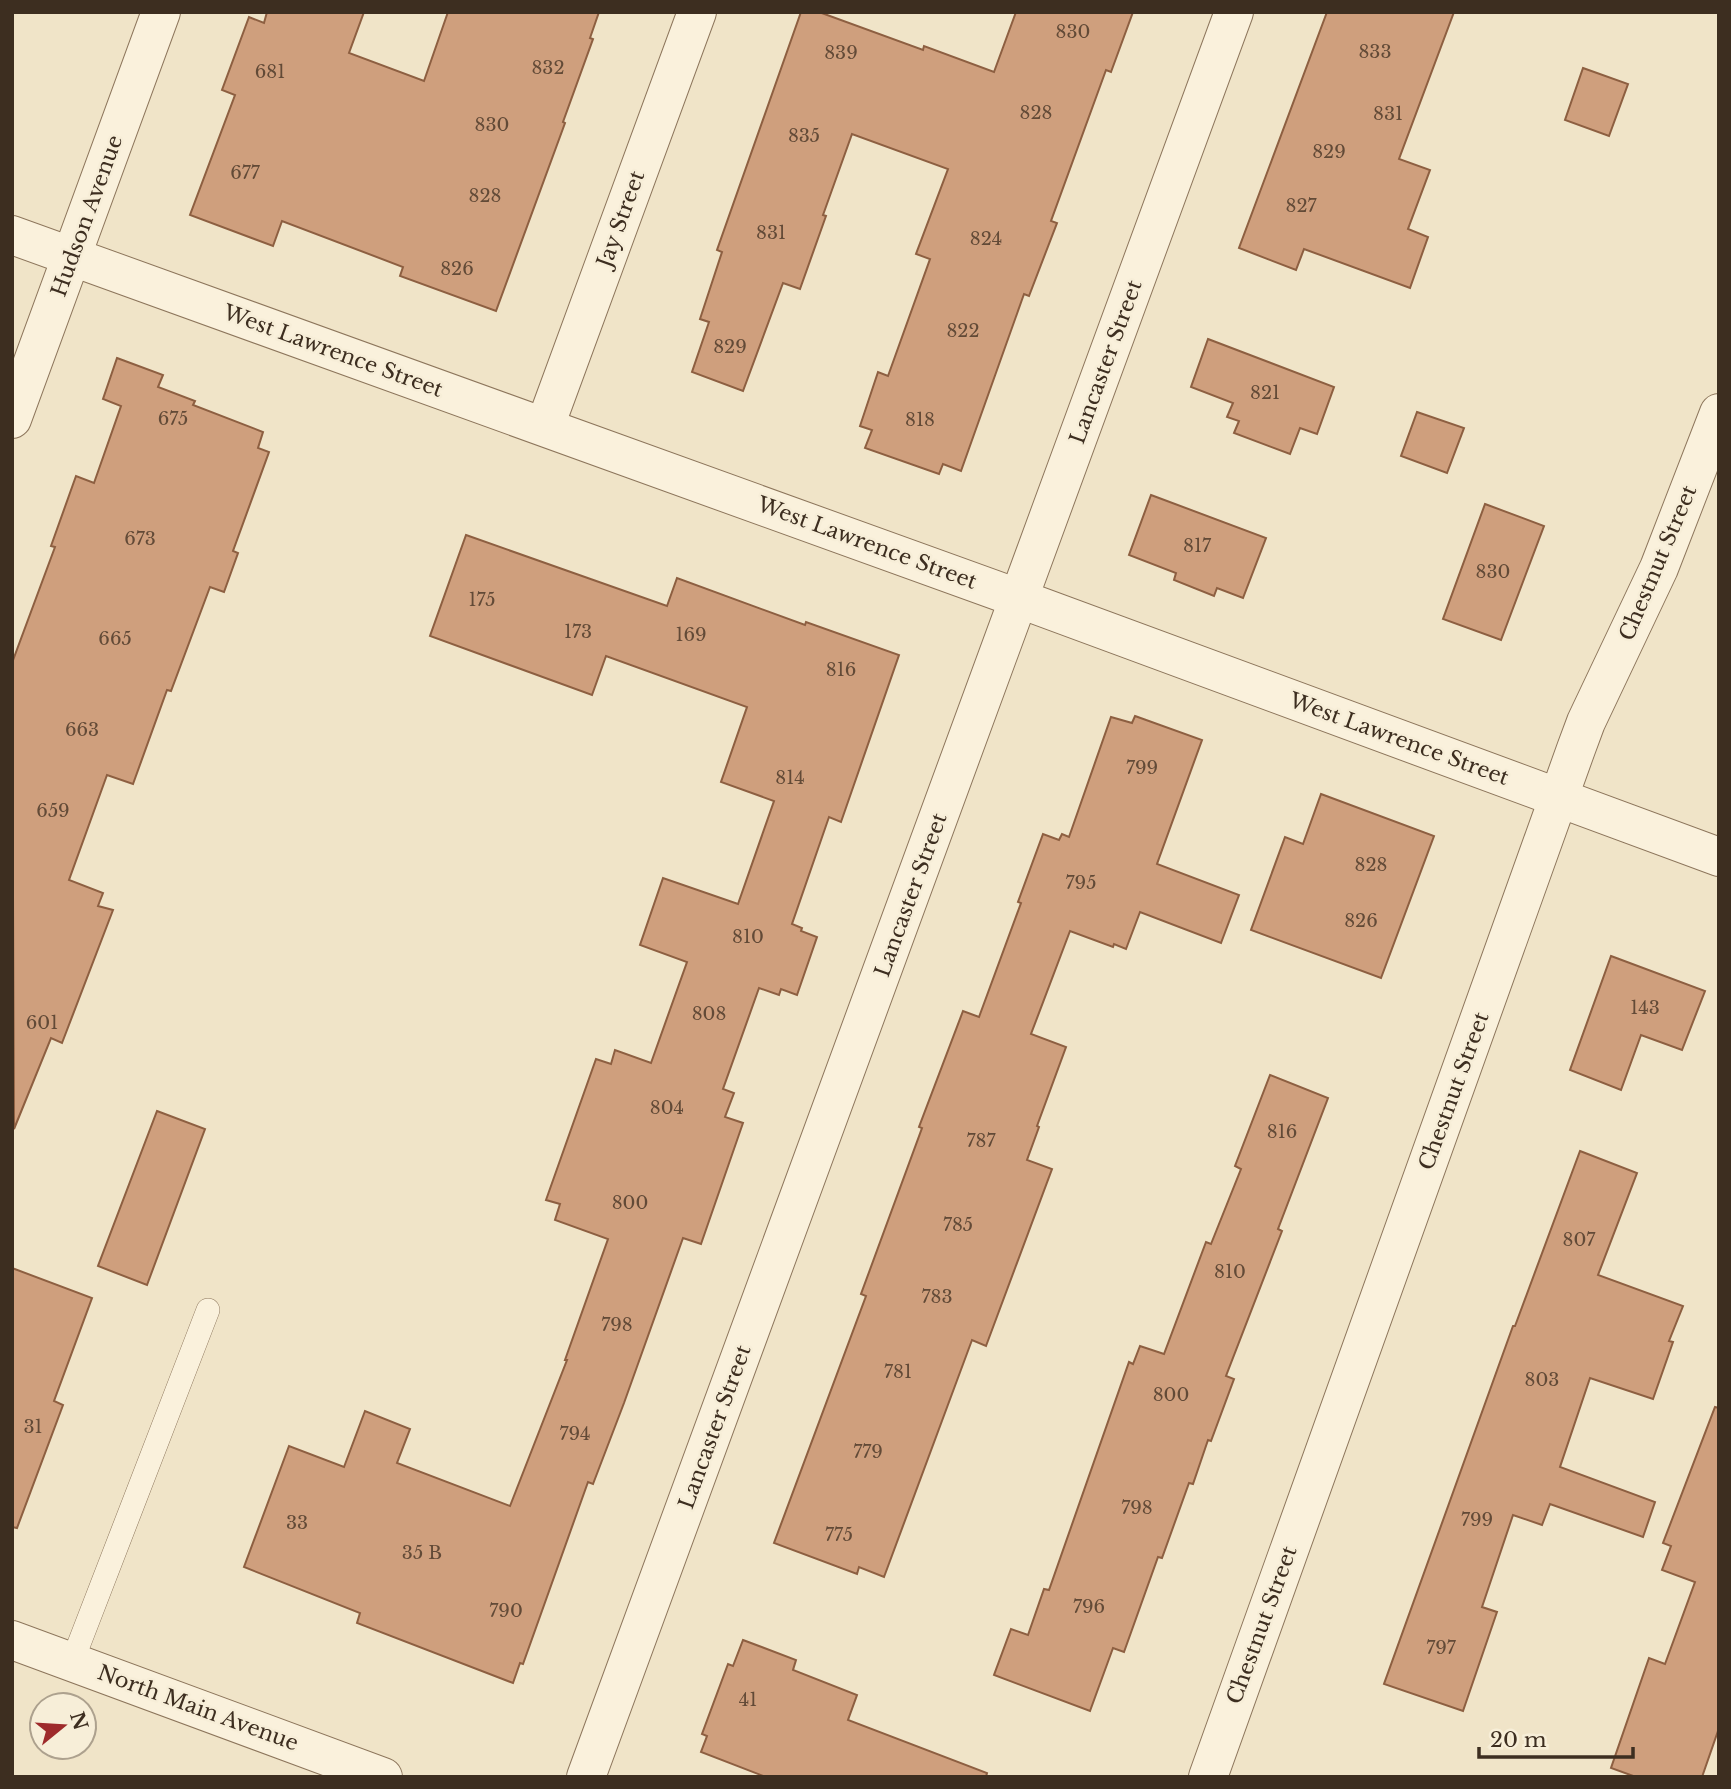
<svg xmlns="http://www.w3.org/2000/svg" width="1731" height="1789" viewBox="0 0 1731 1789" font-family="'Libre Baskerville',serif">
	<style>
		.building { fill: #cf9f7d; stroke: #8d5f41; stroke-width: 2 }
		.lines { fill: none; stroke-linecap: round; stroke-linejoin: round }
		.service-casing { stroke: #8d765c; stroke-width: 24 }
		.minor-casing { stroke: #8d765c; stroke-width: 40 }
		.tertiary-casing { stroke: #8d765c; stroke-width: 40 }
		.service { stroke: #faf1dc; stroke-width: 23 }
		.minor { stroke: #faf1dc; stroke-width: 38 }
		.tertiary { stroke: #faf1dc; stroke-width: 38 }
		.labels { text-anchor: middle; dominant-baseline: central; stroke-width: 5; stroke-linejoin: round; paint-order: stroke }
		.number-label { font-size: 18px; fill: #624a37 }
		.street-label { font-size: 21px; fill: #3d2e20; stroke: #f7eed8 }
	</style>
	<rect width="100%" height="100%" fill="#f0e4c8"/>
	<g class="building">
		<path d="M 267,12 L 364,12 L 349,53 L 424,81 L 448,12 L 599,12 L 590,38 L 593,39 L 563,122 L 565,123 L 496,311 L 400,276 L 403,267 L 282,221 L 273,246 L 190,215 L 235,95 L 222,90 L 249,17 L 264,23 Z"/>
		<path d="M 801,12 L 819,12 L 923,50 L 924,46 L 994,72 L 1016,12 L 1133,12 L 1111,72 L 1106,70 L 1051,221 L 1057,223 L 1029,296 L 1024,294 L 961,471 L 943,464 L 939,474 L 865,448 L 872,430 L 860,426 L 878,372 L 888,376 L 930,259 L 916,254 L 948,169 L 852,134 L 823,215 L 826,216 L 800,289 L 783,283 L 743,391 L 692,372 L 709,322 L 700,319 L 722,252 L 717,250 Z"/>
		<path d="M 1327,12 L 1454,12 L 1399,159 L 1430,170 L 1408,229 L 1428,237 L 1410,288 L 1304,249 L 1296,270 L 1239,248 Z"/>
		<path d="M 1583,68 L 1628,84 L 1609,136 L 1565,120 Z"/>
		<path d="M 1208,339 L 1334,387 L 1317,434 L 1300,428 L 1290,454 L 1234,433 L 1239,421 L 1227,417 L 1233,403 L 1191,387 Z"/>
		<path d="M 117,358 L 163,375 L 158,387 L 195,401 L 193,405 L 263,432 L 258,448 L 269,452 L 233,551 L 238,553 L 224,592 L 210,587 L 171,691 L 167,690 L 133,784 L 107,775 L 69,880 L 103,893 L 98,906 L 113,910 L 62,1043 L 51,1038 L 14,1129 L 12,663 L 55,547 L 51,546 L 76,476 L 94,483 L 121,406 L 103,399 Z"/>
		<path d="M 1417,412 L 1464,428 L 1447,473 L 1401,456 Z"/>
		<path d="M 1151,495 L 1266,538 L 1243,598 L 1217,588 L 1214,596 L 1174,580 L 1176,573 L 1129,555 Z"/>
		<path d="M 1485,504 L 1544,526 L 1501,640 L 1443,619 Z"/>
		<path d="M 466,535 L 667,606 L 677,578 L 805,625 L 806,622 L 899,655 L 841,822 L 829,817 L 792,924 L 802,928 L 801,931 L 817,937 L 797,995 L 781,989 L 779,995 L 759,988 L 723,1089 L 734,1093 L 725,1117 L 743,1123 L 701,1244 L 683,1238 L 624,1403 L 593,1484 L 588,1482 L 523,1664 L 520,1663 L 513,1683 L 357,1623 L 360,1613 L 244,1567 L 289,1446 L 344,1467 L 365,1411 L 410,1429 L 397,1463 L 510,1506 L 567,1360 L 565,1360 L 608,1239 L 555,1220 L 560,1204 L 546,1200 L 596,1059 L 611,1064 L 615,1050 L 651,1063 L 687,962 L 640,945 L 663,878 L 738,904 L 774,801 L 721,782 L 747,707 L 606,656 L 592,695 L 430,636 Z"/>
		<path d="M 1135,716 L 1202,740 L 1157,864 L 1239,895 L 1221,943 L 1140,912 L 1126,949 L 1114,944 L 1113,947 L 1070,931 L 1031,1034 L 1066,1047 L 1037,1126 L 1039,1127 L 1027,1160 L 1052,1169 L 986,1346 L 972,1340 L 884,1577 L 859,1567 L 857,1574 L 774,1543 L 866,1296 L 861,1294 L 922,1128 L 919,1127 L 963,1011 L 979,1017 L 1021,903 L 1018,902 L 1043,834 L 1059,840 L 1062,834 L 1069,837 L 1111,717 L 1132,723 Z"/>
		<path d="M 1321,794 L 1434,836 L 1381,978 L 1251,930 L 1285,837 L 1303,844 Z"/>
		<path d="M 1611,956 L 1705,991 L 1682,1050 L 1641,1035 L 1621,1090 L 1570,1070 Z"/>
		<path d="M 1270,1075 L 1328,1098 L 1278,1229 L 1282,1231 L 1226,1376 L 1234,1379 L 1211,1441 L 1208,1440 L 1193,1484 L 1189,1483 L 1162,1558 L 1158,1557 L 1124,1652 L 1113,1648 L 1090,1711 L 994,1675 L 1011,1629 L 1028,1635 L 1044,1589 L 1049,1590 L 1129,1362 L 1133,1364 L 1140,1346 L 1164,1354 L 1206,1242 L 1211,1244 L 1241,1169 L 1235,1166 Z"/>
		<path d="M 157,1111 L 205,1129 L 147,1285 L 98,1266 Z"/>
		<path d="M 1580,1151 L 1637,1173 L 1598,1275 L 1683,1306 L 1669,1341 L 1673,1342 L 1653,1399 L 1590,1378 L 1560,1467 L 1655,1502 L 1643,1537 L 1550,1504 L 1542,1525 L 1513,1515 L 1482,1607 L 1497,1612 L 1463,1711 L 1384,1684 L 1513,1326 L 1515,1326 Z"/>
		<path d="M 12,1268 L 92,1298 L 54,1401 L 63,1405 L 17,1528 L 12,1527 Z"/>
		<path d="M 1715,1407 L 1719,1408 L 1719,1728 L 1702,1777 L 1636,1777 L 1611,1768 L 1649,1658 L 1665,1664 L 1695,1582 L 1662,1570 L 1671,1546 L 1663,1543 Z"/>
		<path d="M 743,1640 L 796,1660 L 793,1670 L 857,1695 L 848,1720 L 987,1773 L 986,1777 L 766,1777 L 701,1752 L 707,1736 L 702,1734 L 728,1664 L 733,1666 Z"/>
	</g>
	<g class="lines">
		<defs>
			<path id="service" d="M 72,1662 L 208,1310"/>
			<g id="minor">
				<path d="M 12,235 L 1020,599 L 1719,857"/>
				<path d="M 12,419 L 161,12"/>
				<path d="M 545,426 L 697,12"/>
				<path d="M 586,1777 L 1234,12"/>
				<path d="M 1208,1777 L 1576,749 L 1586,722 L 1659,568 L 1719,413"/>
			</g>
			<path id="tertiary" d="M 12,1640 L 383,1777"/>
		</defs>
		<use href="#service" class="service-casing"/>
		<use href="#minor" class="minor-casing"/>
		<use href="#tertiary" class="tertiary-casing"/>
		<use href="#service" class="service"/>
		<use href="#minor" class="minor"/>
		<use href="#tertiary" class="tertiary"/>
	</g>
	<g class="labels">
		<g class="number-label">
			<text x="1073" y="32">830</text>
			<text x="1375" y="52">833</text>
			<text x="841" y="53">839</text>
			<text x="548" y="68">832</text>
			<text x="270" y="72">681</text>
			<text x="1036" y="113">828</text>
			<text x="1388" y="114">831</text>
			<text x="492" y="125">830</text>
			<text x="804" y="136">835</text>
			<text x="1329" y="152">829</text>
			<text x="245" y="173">677</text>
			<text x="485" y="196">828</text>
			<text x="1301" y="206">827</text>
			<text x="771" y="233">831</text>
			<text x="986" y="239">824</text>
			<text x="457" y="269">826</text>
			<text x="963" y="331">822</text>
			<text x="730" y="347">829</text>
			<text x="1265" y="393">821</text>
			<text x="173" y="419">675</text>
			<text x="920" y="420">818</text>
			<text x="140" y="539">673</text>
			<text x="1197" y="546">817</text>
			<text x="1493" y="572">830</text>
			<text x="482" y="600">175</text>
			<text x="578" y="632">173</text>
			<text x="691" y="635">169</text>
			<text x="115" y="639">665</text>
			<text x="841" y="670">816</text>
			<text x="82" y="730">663</text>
			<text x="1142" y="768">799</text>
			<text x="790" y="778">814</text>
			<text x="53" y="811">659</text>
			<text x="1371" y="865">828</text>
			<text x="1081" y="883">795</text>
			<text x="1361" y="921">826</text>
			<text x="748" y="937">810</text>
			<text x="1645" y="1008">143</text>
			<text x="709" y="1014">808</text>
			<text x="42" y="1023">601</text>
			<text x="667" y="1108">804</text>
			<text x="1282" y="1132">816</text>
			<text x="981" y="1141">787</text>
			<text x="630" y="1203">800</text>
			<text x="958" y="1225">785</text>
			<text x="1579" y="1240">807</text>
			<text x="1230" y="1272">810</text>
			<text x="937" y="1297">783</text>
			<text x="617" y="1325">798</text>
			<text x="898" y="1372">781</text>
			<text x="1542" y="1380">803</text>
			<text x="1171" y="1395">800</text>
			<text x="33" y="1427">31</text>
			<text x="575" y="1434">794</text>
			<text x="868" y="1452">779</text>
			<text x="1137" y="1508">798</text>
			<text x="1477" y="1520">799</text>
			<text x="297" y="1523">33</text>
			<text x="839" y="1535">775</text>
			<text x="422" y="1553">35 B</text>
			<text x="1089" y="1607">796</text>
			<text x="506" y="1611">790</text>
			<text x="1441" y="1648">797</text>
			<text x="748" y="1700">41</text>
		</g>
		<g class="street-label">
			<text transform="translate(87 216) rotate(-70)">Hudson Avenue</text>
			<text transform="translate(621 219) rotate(-70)">Jay Street</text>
			<text transform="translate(333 351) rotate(20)">West Lawrence Street</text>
			<text transform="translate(1106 362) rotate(-70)">Lancaster Street</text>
			<text transform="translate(867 543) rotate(20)">West Lawrence Street</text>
			<text transform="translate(1658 563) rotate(-67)">Chestnut Street</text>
			<text transform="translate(1399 739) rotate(20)">West Lawrence Street</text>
			<text transform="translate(911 895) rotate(-70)">Lancaster Street</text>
			<text transform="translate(1454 1091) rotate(-70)">Chestnut Street</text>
			<text transform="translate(715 1427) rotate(-70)">Lancaster Street</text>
			<text transform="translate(1262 1625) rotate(-70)">Chestnut Street</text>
			<text transform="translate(198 1708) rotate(20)">North Main Avenue</text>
		</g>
	</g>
	<rect width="1731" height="1789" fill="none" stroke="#3d2e20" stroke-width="28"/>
	<g transform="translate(63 1726) rotate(72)"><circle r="33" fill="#f7eed8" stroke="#ada18e" stroke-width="2"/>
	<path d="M0-5L12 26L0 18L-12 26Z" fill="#9e2a2b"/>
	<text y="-10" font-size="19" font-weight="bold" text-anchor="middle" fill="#3d2e20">N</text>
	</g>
	<path d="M1479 1747v10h154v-10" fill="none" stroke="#3d2e20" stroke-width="3.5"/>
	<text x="1490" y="1747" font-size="21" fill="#3d2e20" stroke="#f7eed8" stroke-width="5" paint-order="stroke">20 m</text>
</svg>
